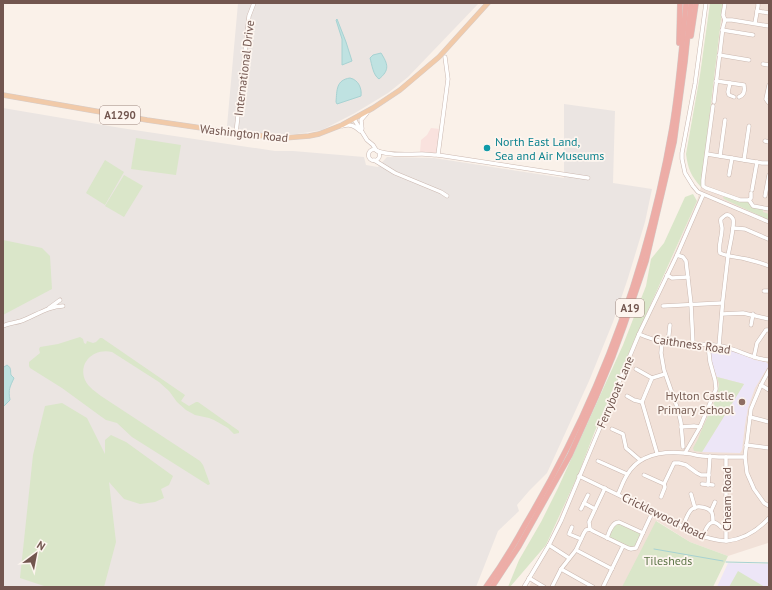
<svg xmlns="http://www.w3.org/2000/svg" width="772" height="590" viewBox="0 0 772 590" font-family="'PT Sans',sans-serif">
	<style>
		.residential { fill: #f1e1d8 }
		.commercial { fill: #f9e2de }
		.industrial { fill: #ebe5e2 }
		.education { fill: #ede6f7 }
		.green { fill: #dae6c9 }
		.water { fill: #bfe2e1; stroke: #a7d2d2 }
		.lines { fill: none; stroke-linecap: round; stroke-linejoin: round }
		.stream { stroke: #a7d2d2; stroke-width: 1 }
		.minor-casing { stroke: #cbb8b0; stroke-width: 4.5 }
		.major-casing { stroke: #d5ccca; stroke-width: 5.5 }
		.highway-casing { stroke: #d5ccca; stroke-width: 6 }
		.minor { stroke: #fff; stroke-width: 3.5 }
		.major { stroke: #f1caa9; stroke-width: 4.5 }
		.highway { stroke: #edada7; stroke-width: 5 }
		.culture-dot { fill: #0f9aa8; stroke: #fdf5ef; stroke-width: 1.5 }
		.education-dot { fill: #8d6e63; stroke: #fdf5ef; stroke-width: 1.5 }
		.labels { text-anchor: middle; dominant-baseline: central; stroke-width: 3.5; stroke-linejoin: round; paint-order: stroke }
		.shield { fill: #fdf5ef; stroke: #9c867f; stroke-width: 1 }
		.shield-label { font-size: 11px; font-weight: bold; fill: #72564f }
		.street-label { font-size: 12px; fill: #72564f; stroke: #fdf5ef }
		.culture-label { font-size: 12px; fill: #0d838f; stroke: #fdf5ef; text-anchor: start }
		.education-label { font-size: 12px; fill: #785e54; stroke: #fdf5ef; text-anchor: end }
		.park-label { font-size: 12px; fill: #5e7649; stroke: #fdf5ef }
	</style>
	<rect width="100%" height="100%" fill="#faf1e9"/>
	<path class="residential" d="M 723,3 L 769,3 L 769,542 L 768,543 L 728,556 L 690,542 L 657,521 L 623,587 L 529,587 L 697,201 L 701,187 Z"/>
	<path class="commercial" d="M 431,128 L 440,129 L 437,154 L 420,152 L 421,140 L 427,135 Z"/>
	<g class="industrial">
		<path d="M 238,3 L 479,3 L 408,77 L 388,93 L 355,113 L 322,130 L 297,134 L 282,134 L 247,132 L 227,126 Z"/>
		<path d="M 564,104 L 615,111 L 613,183 L 652,189 L 645,222 L 628,278 L 613,322 L 589,381 L 547,473 L 529,491 L 517,505 L 519,511 L 498,531 L 476,587 L 3,587 L 3,108 L 121,128 L 275,151 L 293,151 L 364,157 L 366,165 L 378,167 L 387,157 L 434,158 L 564,178 Z"/>
	</g>
	<g class="education">
		<path d="M 713,348 L 725,349 L 739,353 L 755,360 L 766,362 L 769,365 L 755,388 L 748,408 L 745,425 L 742,450 L 740,453 L 702,452 L 744,384 L 717,377 L 711,361 L 710,350 Z"/>
		<path d="M 728,563 L 769,564 L 769,587 L 717,587 Z"/>
	</g>
	<g class="green">
		<path d="M 710,3 L 723,3 L 701,187 C 691,176 688,169 686,154 L 700,75 Z"/>
		<path d="M 136,138 L 181,145 L 176,175 L 131,169 Z"/>
		<path d="M 105,160 L 124,172 L 105,205 L 86,193 Z"/>
		<path d="M 124,175 L 143,186 L 124,217 L 105,206 Z"/>
		<path d="M 693,194 L 697,201 L 628,355 L 595,431 L 578,475 L 546,545 L 510,587 L 508,587 L 519,560 L 541,522 L 558,488 L 623,345 L 646,286 L 651,259 L 664,243 L 685,197 Z"/>
		<path d="M 725,195 L 742,201 L 748,202 L 763,209 L 763,212 L 769,214 L 769,220 L 726,200 L 723,198 Z"/>
		<path d="M 3,240 L 42,248 L 50,256 L 52,289 L 3,315 Z"/>
		<path d="M 80,337 L 83,339 L 84,343 L 86,344 L 87,341 L 93,343 L 96,342 L 100,338 L 102,338 L 185,395 L 181,401 L 189,406 L 196,402 L 198,402 L 239,431 L 239,433 L 234,434 L 228,428 L 214,420 L 209,418 L 195,415 L 186,410 L 177,402 L 169,391 L 159,382 L 112,352 C 94,348 78,362 85,380 C 88,387 96,392 101,396 L 200,461 L 203,465 L 210,484 L 208,485 L 132,437 L 117,423 L 106,420 L 99,415 L 62,388 L 30,368 L 29,366 L 29,362 L 40,353 L 39,349 L 40,347 L 58,344 Z"/>
		<path d="M 717,377 L 744,384 L 702,452 L 694,451 L 693,448 L 698,439 L 702,429 L 716,398 L 718,391 L 719,384 Z"/>
		<path d="M 62,403 L 87,418 L 105,454 L 105,440 L 111,435 L 126,442 L 173,476 L 169,485 L 161,489 L 164,498 L 155,502 L 140,504 L 124,499 L 109,482 L 116,542 L 104,587 L 47,587 L 20,578 L 33,455 L 45,406 Z"/>
		<path d="M 656,521 L 690,542 L 728,556 L 713,587 L 622,587 Z"/>
		<path d="M 615,522 L 643,533 L 638,545 L 631,549 L 607,538 Z"/>
		<path d="M 738,571 L 765,587 L 729,587 Z"/>
	</g>
	<g class="water">
		<path d="M 337,19 L 346,42 L 352,61 L 342,65 L 342,39 L 336,20 Z"/>
		<path d="M 381,53 C 388,64 390,70 379,79 C 373,75 372,65 370,58 L 373,55 Z"/>
		<path d="M 350,78 C 359,80 362,89 361,96 L 337,104 L 336,102 C 337,90 336,80 350,78 Z"/>
		<path d="M 3,365 L 4,367 L 7,365 C 12,368 10,371 11,375 L 14,378 C 10,387 8,389 10,400 L 3,407 Z"/>
	</g>
	<g class="lines">
		<g class="stream">
			<path d="M 654,549 L 723,561"/>
			<path d="M 726,562 L 769,563"/>
		</g>
		<defs>
			<g id="minor">
				<path d="M 706,3 L 695,84 L 682,153 L 682,159 L 685,173 L 693,186 L 698,192 L 769,222"/>
				<path d="M 725,3 L 723,15 L 725,20"/>
				<path d="M 757,11 L 769,13"/>
				<path d="M 725,20 L 732,20 L 769,26"/>
				<path d="M 755,23 L 758,6 L 758,3"/>
				<path d="M 722,30 L 753,35"/>
				<path d="M 719,55 L 749,60"/>
				<path d="M 763,64 L 769,65"/>
				<path d="M 716,81 L 744,85 C 745,90 745,95 739,97"/>
				<path d="M 730,83 L 728,92 L 729,95 L 734,97"/>
				<path d="M 769,85 L 766,99 L 768,102 L 769,103"/>
				<path d="M 714,102 L 723,27 L 725,20"/>
				<path d="M 713,106 L 703,180 L 703,186 L 706,188 L 740,200 L 749,200"/>
				<path d="M 354,119 L 367,140 L 373,145 L 376,150"/>
				<path d="M 342,126 C 350,124 354,125 360,131"/>
				<path d="M 362,129 L 361,120 L 367,113"/>
				<path d="M 236,133 L 249,16 L 254,3"/>
				<path d="M 765,141 L 769,142"/>
				<circle cx="374" cy="155" r="5.5"/>
				<path d="M 377,151 C 392,156 407,154 422,154 C 427,154 432,155 438,155 L 588,178"/>
				<path d="M 707,154 L 762,163 L 769,163"/>
				<path d="M 438,155 L 448,79 L 445,57"/>
				<path d="M 720,156 L 725,120"/>
				<path d="M 374,160 L 395,173 L 441,192 L 447,196"/>
				<path d="M 744,160 L 749,126"/>
				<path d="M 729,175 L 732,158"/>
				<path d="M 752,190 L 757,162"/>
				<path d="M 765,196 L 769,175"/>
				<path d="M 749,200 L 753,206 L 769,209"/>
				<path d="M 749,200 L 751,198 L 751,193"/>
				<path d="M 733,228 L 745,229 L 768,239"/>
				<path d="M 677,255 L 683,257 L 686,261 L 691,304 L 693,344"/>
				<path d="M 667,275 L 672,278 L 688,277"/>
				<path d="M 764,291 L 769,291"/>
				<path d="M 663,306 L 722,303"/>
				<path d="M 49,308 L 60,300"/>
				<path d="M 722,314 L 743,313 L 769,319"/>
				<path d="M 751,325 L 753,314"/>
				<path d="M 3,326 C 9,323 15,323 21,321 C 35,316 48,306 63,306"/>
				<path d="M 639,334 C 648,338 658,341 669,343 C 686,345 704,343 721,346 C 738,349 752,359 769,360"/>
				<path d="M 662,342 L 661,353 L 664,370 L 678,410 L 681,423 L 683,447"/>
				<path d="M 668,343 L 670,325"/>
				<path d="M 719,346 C 721,316 724,286 728,256 C 729,248 735,226 733,219 C 732,217 729,214 726,215 C 724,216 722,218 721,219 C 720,222 722,226 722,228 C 722,237 718,245 720,253 C 728,257 738,257 746,259 C 754,261 762,263 769,266"/>
				<path d="M 754,357 L 757,343 L 766,330 L 769,330"/>
				<path d="M 636,369 L 652,378"/>
				<path d="M 769,370 L 761,385 L 751,409 L 745,457 L 747,473 L 754,489 L 764,503 L 769,506"/>
				<path d="M 761,385 L 769,390"/>
				<path d="M 627,396 L 634,400 L 642,402"/>
				<path d="M 750,417 L 769,422"/>
				<path d="M 681,427 L 694,426 L 700,427"/>
				<path d="M 612,429 L 623,434 L 626,448 L 640,460"/>
				<path d="M 746,445 L 769,448"/>
				<path d="M 657,453 L 642,402 L 652,378 L 665,374"/>
				<path d="M 685,453 L 700,427 L 716,389 L 715,380 L 710,362 L 708,345"/>
				<path d="M 726,457 L 726,541"/>
				<path d="M 598,461 L 627,474"/>
				<path d="M 644,475 L 664,484 L 665,487 L 661,497"/>
				<path d="M 579,476 L 705,537 C 712,539 720,541 727,541 C 744,539 758,530 769,518"/>
				<path d="M 664,484 L 674,463 L 679,463 L 686,465 L 697,473 L 701,475 L 709,475"/>
				<path d="M 702,484 L 713,485"/>
				<path d="M 708,485 L 710,456"/>
				<path d="M 605,488 L 589,522 L 590,529 L 593,531 L 628,548 L 631,549 L 636,548 L 653,511"/>
				<path d="M 618,494 C 621,488 623,481 627,475 C 639,454 662,451 684,453 C 688,453 692,454 696,455 C 712,458 729,457 745,457"/>
				<path d="M 691,494 L 695,508"/>
				<path d="M 584,503 L 595,509"/>
				<path d="M 581,509 L 588,495"/>
				<path d="M 711,511 L 715,502"/>
				<path d="M 572,527 L 569,534 L 581,539"/>
				<path d="M 683,527 C 685,522 687,513 692,509 C 697,505 709,507 712,513 C 713,516 713,519 713,522"/>
				<path d="M 705,531 C 709,522 713,519 721,527"/>
				<path d="M 607,538 C 609,532 612,522 619,522 L 643,533"/>
				<path d="M 549,545 L 569,558"/>
				<path d="M 576,550 L 612,569"/>
				<path d="M 561,569 L 593,587"/>
				<path d="M 529,578 L 544,587"/>
				<path d="M 524,587 L 549,545 L 561,521 L 639,334 L 677,255 L 703,195"/>
				<path d="M 552,587 L 561,569 L 576,550 L 584,533 L 586,530 L 590,529"/>
				<path d="M 603,587 L 623,546"/>
			</g>
			<path id="major" d="M 3,95 L 147,120 L 236,133 L 284,138 L 309,136 L 319,134 L 342,125 L 373,108 L 400,90 L 439,57 L 488,3"/>
			<g id="highway">
				<path d="M 691,36 L 696,3"/>
				<path d="M 679,43 L 680,3"/>
				<path d="M 486,587 C 501,566 514,545 526,523 C 598,402 648,267 672,128 C 679,87 682,45 686,3"/>
				<path d="M 492,587 L 519,546 L 570,455 L 596,397 L 613,356 L 624,326 L 646,261 L 674,142 L 685,61 L 691,3"/>
			</g>
		</defs>
		<use href="#minor" class="minor-casing"/>
		<use href="#major" class="major-casing"/>
		<use href="#highway" class="highway-casing"/>
		<use href="#minor" class="minor"/>
		<use href="#major" class="major"/>
		<use href="#highway" class="highway"/>
	</g>
	<circle class="culture-dot" cx="487" cy="148" r="4"/>
	<circle class="education-dot" cx="742" cy="402" r="4"/>
	<g class="labels">
		<g class="shield">
			<rect x="100" y="106" width="40" height="18" rx="3"/>
			<rect x="616" y="299" width="28" height="18" rx="3"/>
		</g>
		<g class="shield-label">
			<text x="120" y="115">A1290</text>
			<text x="630" y="308">A19</text>
		</g>
		<g class="street-label">
			<text transform="translate(244 68) rotate(-83)">International Drive</text>
			<text transform="translate(244 133) rotate(6)">Washington Road</text>
			<text transform="translate(692 344) rotate(8)">Caithness Road</text>
			<text transform="translate(615 392) rotate(-67)">Ferryboat Lane</text>
			<text transform="translate(726 499) rotate(-90)">Cheam Road</text>
			<text transform="translate(664 516) rotate(26)">Cricklewood Road</text>
		</g>
		<g class="culture-label">
			<text x="495" y="141">North East Land,<tspan x="495" dy="14">Sea and Air Museums</tspan></text>
		</g>
		<g class="education-label">
			<text x="734" y="395">Hylton Castle<tspan x="734" dy="14">Primary School</tspan></text>
		</g>
		<g class="park-label">
			<text x="668" y="560">Tilesheds</text>
		</g>
	</g>
	<rect width="772" height="590" fill="none" stroke="#72564f" stroke-width="8"/>
	<g transform="translate(36 554) rotate(32)" stroke="#fdf5ef" stroke-width="3" paint-order="stroke">
	<path d="M0-3L7 15L0 10L-7 15Z" fill="#72564f"/>
	<text y="-6" font-size="11" font-weight="bold" text-anchor="middle" fill="#72564f">N</text>
	</g>
</svg>
